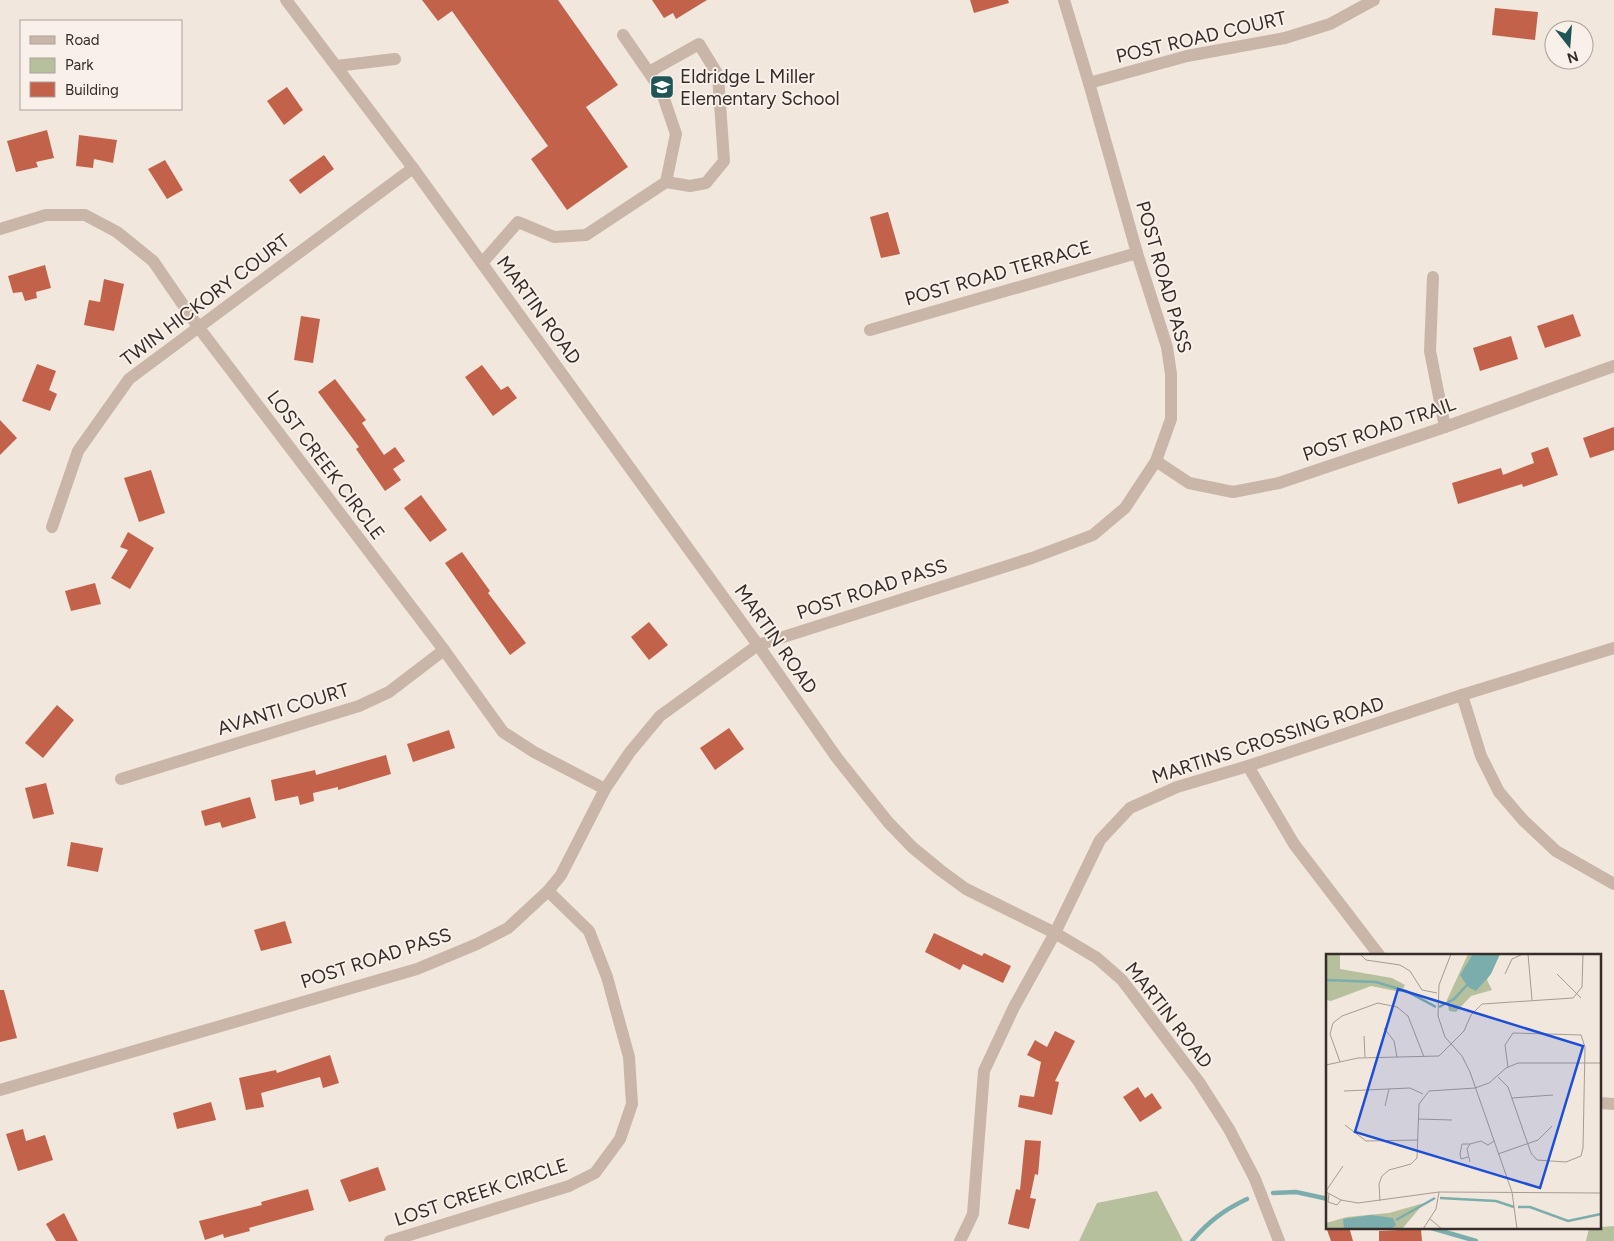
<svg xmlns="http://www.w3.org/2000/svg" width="1614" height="1241" viewBox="0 0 1614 1241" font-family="Figtree,sans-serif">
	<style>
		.green { fill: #b6c09d }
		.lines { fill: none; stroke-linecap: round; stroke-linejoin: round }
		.stream { stroke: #7cadad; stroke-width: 4.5 }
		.building { fill: #c2624a }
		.minor { stroke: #c9b6a9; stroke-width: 12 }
		.labels { text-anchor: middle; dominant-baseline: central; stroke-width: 4; stroke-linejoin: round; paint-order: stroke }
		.street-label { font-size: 19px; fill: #362c28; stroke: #f9f1e9 }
		.poi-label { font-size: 19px; fill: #362c28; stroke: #f9f1e9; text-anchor: start }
		.inset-river { fill: none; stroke: #7cadad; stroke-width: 2.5 }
		.inset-road { fill: none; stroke: #a69c94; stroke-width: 1 }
		.view { fill: #1d4ed8; fill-opacity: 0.15; stroke: #1d4ed8; stroke-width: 2.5 }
		.inset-edge { fill: none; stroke: #362c28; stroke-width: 2.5 }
	</style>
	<rect width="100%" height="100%" fill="#f1e7dc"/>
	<g class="green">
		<path d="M 1157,1191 L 1183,1241 L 1079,1241 L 1097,1203 Z"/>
		<path d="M 1614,1226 L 1614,1241 L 1586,1241 L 1589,1228 Z"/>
	</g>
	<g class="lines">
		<g class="stream">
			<path d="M 1273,1193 L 1296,1192 L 1328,1199"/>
			<path d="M 1428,1227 L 1476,1241"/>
			<path d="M 1192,1241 C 1209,1221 1224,1210 1247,1199"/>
		</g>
	</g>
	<g class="building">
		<path d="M 422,0 L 558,0 L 618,85 L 586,107 L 628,167 L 567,210 L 531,159 L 548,146 L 452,11 L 438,21 Z"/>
		<path d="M 652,0 L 707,0 L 676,19 L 673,13 L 664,18 Z"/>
		<path d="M 970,0 L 1008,0 L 1009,3 L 974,13 Z"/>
		<path d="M 1495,8 L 1538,12 L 1535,40 L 1492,35 Z"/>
		<path d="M 287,87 L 303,110 L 284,125 L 267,101 Z"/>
		<path d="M 47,130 L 54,158 L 36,162 L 38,167 L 16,172 L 7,141 Z"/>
		<path d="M 79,135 L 117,140 L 113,163 L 94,159 L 93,168 L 76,166 Z"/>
		<path d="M 324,155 L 334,169 L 300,194 L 289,180 Z"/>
		<path d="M 165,160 L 183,190 L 167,199 L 148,169 Z"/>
		<path d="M 888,212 L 900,254 L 881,258 L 870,217 Z"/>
		<path d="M 45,265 L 51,288 L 36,292 L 37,298 L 25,301 L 22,292 L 13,293 L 8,276 Z"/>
		<path d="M 104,279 L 124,284 L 114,331 L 84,325 L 89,300 L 100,302 Z"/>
		<path d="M 1573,314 L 1581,336 L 1545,348 L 1537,326 Z"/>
		<path d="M 301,316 L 320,319 L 313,363 L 294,360 Z"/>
		<path d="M 1511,336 L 1518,359 L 1480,371 L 1473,348 Z"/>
		<path d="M 37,364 L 56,371 L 49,390 L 57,394 L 50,411 L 22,401 Z"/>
		<path d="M 482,365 L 501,390 L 508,386 L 517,398 L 493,416 L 465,377 Z"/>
		<path d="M 335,379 L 366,420 L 362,423 L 384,455 L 395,447 L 405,461 L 393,469 L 401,480 L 385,491 L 356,449 L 359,447 L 318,392 Z"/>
		<path d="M 0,420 L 17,438 L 0,455 Z"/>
		<path d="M 1614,427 L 1614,450 L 1590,458 L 1583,438 Z"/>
		<path d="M 1548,447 L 1558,475 L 1523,487 L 1522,484 L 1458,504 L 1452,483 L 1501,468 L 1503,475 L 1534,463 L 1531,453 Z"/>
		<path d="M 151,470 L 165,513 L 139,522 L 124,478 Z"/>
		<path d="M 421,495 L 447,530 L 430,542 L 404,508 Z"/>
		<path d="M 128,532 L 154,548 L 130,589 L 111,578 L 128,550 L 120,547 Z"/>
		<path d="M 462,552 L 490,591 L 488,593 L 526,643 L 510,655 L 445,563 Z"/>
		<path d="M 95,583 L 101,604 L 71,611 L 65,591 Z"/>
		<path d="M 649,622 L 668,645 L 649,660 L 631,637 Z"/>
		<path d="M 57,705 L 74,720 L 43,758 L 25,743 Z"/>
		<path d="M 729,728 L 744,749 L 715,770 L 700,748 Z"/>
		<path d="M 449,730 L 455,748 L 413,762 L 407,744 Z"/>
		<path d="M 386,755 L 391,774 L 338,790 L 338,787 L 313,793 L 314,801 L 300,805 L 298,796 L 275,801 L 271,780 L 315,770 L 316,775 Z"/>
		<path d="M 46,783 L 54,814 L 33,819 L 25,788 Z"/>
		<path d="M 250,797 L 256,818 L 222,828 L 220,822 L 205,826 L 201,811 Z"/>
		<path d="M 71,842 L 103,848 L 98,872 L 67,866 Z"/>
		<path d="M 285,921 L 292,943 L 261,951 L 254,930 Z"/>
		<path d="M 934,933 L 982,956 L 984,953 L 1011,966 L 1003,983 L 963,964 L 960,970 L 925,952 Z"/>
		<path d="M 0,990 L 4,990 L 17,1038 L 0,1042 Z"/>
		<path d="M 1055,1031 L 1075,1041 L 1055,1081 L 1059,1082 L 1052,1115 L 1018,1107 L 1020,1095 L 1034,1097 L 1041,1062 L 1027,1055 L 1035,1040 L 1047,1047 Z"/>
		<path d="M 330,1055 L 339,1083 L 323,1088 L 320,1077 L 261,1093 L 264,1107 L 246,1110 L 239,1078 L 276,1070 L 277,1073 Z"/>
		<path d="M 1138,1087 L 1145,1098 L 1152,1093 L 1162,1108 L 1140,1122 L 1123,1097 Z"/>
		<path d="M 211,1102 L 216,1120 L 177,1129 L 173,1113 Z"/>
		<path d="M 23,1129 L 26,1141 L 45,1135 L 53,1160 L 18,1171 L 6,1134 Z"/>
		<path d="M 1025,1140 L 1041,1141 L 1038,1175 L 1035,1174 L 1030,1198 L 1036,1199 L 1029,1229 L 1008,1224 L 1016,1189 L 1020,1190 Z"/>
		<path d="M 378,1167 L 386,1190 L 349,1202 L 340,1180 Z"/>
		<path d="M 308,1189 L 314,1210 L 249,1228 L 250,1231 L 224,1238 L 223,1234 L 205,1240 L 199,1221 L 262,1205 L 261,1202 Z"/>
		<path d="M 64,1213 L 78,1241 L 56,1241 L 46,1224 Z"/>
		<path d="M 1326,1227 L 1349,1227 L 1353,1241 L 1331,1241 Z"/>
		<path d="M 1421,1229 L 1422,1241 L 1379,1241 L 1379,1231 Z"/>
	</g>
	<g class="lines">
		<g class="minor">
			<path d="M 286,0 L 413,168 L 758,645 L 837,758 L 888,822 L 912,847 L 940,870 L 966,889 L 1055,933 L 1097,958 L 1122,980 L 1199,1082 L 1229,1129 L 1255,1179 L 1279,1241"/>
			<path d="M 336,66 L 395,59"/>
			<path d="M 649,72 L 699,44 L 718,75 L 724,161 L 706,183 L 690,186 L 666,182"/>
			<path d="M 1089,83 L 1187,56 L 1285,38 L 1330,24 L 1374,0"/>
			<path d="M 0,229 L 46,215 L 85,215 L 117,232 L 153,261 L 199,328 L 444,650 L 503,732 L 534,752 L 605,789"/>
			<path d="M 482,263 L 518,222 L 554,237 L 586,235 L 666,182 L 676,134 L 661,90 L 623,35"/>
			<path d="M 1433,277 L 1430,351 L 1445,427"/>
			<path d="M 870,330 L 1137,253"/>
			<path d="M 1156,461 L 1189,483 L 1233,492 L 1279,483 L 1445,427 L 1614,366"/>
			<path d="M 52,527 L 78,451 L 129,379 L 413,168"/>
			<path d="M 1462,695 L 1481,756 L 1499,792 L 1524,821 L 1556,851 L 1614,884"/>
			<path d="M 1248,766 L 1294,844 L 1379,955"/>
			<path d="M 121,779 L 359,706 L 389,692 L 444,650"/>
			<path d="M 0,1090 L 417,969 L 477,944 L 508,928 L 548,891 L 561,875 L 605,789 L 630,752 L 660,716 L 758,645 L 1032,558 L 1093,535 L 1125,508 L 1156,461 L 1171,419 L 1171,374 L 1167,347 L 1137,253 L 1089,83 L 1064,0"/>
			<path d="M 1600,1103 L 1614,1104"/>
			<path d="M 390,1241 L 569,1186 L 595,1173 L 620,1139 L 632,1104 L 629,1057 L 607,977 L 589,931 L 548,891"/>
			<path d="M 960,1241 L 973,1214 L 984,1071 L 1014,1007 L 1055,933 L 1100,840 L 1130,808 L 1177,787 L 1248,766 L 1462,695 L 1614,648"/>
		</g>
	</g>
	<defs>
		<symbol id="school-square" viewBox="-11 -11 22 22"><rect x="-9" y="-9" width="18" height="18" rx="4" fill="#1f5556" stroke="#f9f1e9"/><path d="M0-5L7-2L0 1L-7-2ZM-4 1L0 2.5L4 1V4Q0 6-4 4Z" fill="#fff"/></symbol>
	</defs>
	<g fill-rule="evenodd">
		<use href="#school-square" x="648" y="73" width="28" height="28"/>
	</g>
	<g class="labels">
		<g class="street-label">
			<text transform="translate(1201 37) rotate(-13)">POST ROAD COURT</text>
			<text transform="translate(998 273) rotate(-16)">POST ROAD TERRACE</text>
			<text transform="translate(1164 277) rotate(74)">POST ROAD PASS</text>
			<text transform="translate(205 300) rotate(-37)">TWIN HICKORY COURT</text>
			<text transform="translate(539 310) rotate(54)">MARTIN ROAD</text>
			<text transform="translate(1379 429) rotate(-19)">POST ROAD TRAIL</text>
			<text transform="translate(326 465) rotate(53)">LOST CREEK CIRCLE</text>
			<text transform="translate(872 589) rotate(-18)">POST ROAD PASS</text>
			<text transform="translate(776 639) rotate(55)">MARTIN ROAD</text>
			<text transform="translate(283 709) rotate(-17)">AVANTI COURT</text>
			<text transform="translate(1268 740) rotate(-18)">MARTINS CROSSING ROAD</text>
			<text transform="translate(376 958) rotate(-18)">POST ROAD PASS</text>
			<text transform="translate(1169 1015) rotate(52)">MARTIN ROAD</text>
			<text transform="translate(481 1192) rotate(-18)">LOST CREEK CIRCLE</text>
		</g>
		<g class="poi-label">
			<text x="680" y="76">Eldridge L Miller<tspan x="680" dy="22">Elementary School</tspan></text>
		</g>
	</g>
	<g transform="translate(1326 954)">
		<rect width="275" height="275" fill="#f1e7dc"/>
		<path d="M 14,0 L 14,15 L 66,24 L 79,31 L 75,38 L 45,32 L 5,47 L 0,46 L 0,0 ZM 142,0 L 174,0 L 161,26 L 166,36 L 145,42 L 130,58 L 123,57 L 121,46 ZM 98,249 L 76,275 L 0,275 L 0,269 L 21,263 L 63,259 Z" fill="#b6c09d"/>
		<path d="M 147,0 L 174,0 L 165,20 L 150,37 L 142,33 L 134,21 ZM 45,261 L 67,264 L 70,271 L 65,275 L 18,275 L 17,265 Z" fill="#7cadad"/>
		<path class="inset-river" d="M 0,26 L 50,28 L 80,37 L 110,53M 113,53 L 128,45 L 141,31M 114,244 L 170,247 L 188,253M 192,253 L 204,253 L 242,267 L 275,260M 70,266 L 109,244"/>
		<path class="inset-road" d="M 34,0 L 40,6 L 74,11 L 84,17 L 96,36 L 111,39M 125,0 L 113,31 L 112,62 L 119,83 L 136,102 L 144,118 L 186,238 L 191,275M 202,0 L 206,46M 179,20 L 186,5 L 197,0M 231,20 L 255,44M 58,74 L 68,87 L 71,103M 38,82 L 39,103M 14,108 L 4,80 L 7,69 L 16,62 L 52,49 L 71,53 L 82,62 L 98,103M 0,111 L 32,104 L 113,102 L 138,77 L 145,61 L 156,50 L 247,44 L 256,33 L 257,0M 172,123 L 182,133 L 205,199 L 211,206 L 240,208 L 255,202 L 257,194 L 259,93 L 255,81 L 187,79 L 179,91 L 182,113M 18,137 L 84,134 L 97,140M 186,144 L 227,141M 59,152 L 63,135M 92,165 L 126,166M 19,171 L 40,187 L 92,186M 172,200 L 212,186 L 226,172M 142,203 L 135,205 L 134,200 L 136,190 L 144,190M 144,208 L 141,195 L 144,190 L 155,187 L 162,191 L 168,187M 0,237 L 17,212M 0,238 L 15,246 L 32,249 L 113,238 L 275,239M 3,240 L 2,248 L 11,251 L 15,246M 54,247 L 53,230 L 56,222 L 63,216 L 85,210 L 91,204 L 93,150 L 103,137 L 149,134 L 163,129 L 180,114 L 192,109 L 275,109M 104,265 L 116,275M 97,275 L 110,255 L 113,238"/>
		<path class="view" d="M 72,35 L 257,92 L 214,234 L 29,178 Z"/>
		<rect width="275" height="275" class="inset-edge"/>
	</g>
	<rect x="20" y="20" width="162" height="90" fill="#f9f1e9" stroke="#aba29c"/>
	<rect x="30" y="36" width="25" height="8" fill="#c9b6a9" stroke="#aba29c"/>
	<text x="65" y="45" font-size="15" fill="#362c28">Road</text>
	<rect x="30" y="58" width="25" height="15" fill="#b6c09d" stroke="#aba29c"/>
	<text x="65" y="70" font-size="15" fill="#362c28">Park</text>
	<rect x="30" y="82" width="25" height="15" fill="#c2624a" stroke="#aba29c"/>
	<text x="65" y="95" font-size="15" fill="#362c28">Building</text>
	<g transform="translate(1569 45) rotate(163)"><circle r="24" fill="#f9f1e9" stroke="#aba29c"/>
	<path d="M0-4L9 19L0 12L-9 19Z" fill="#1f5556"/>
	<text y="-8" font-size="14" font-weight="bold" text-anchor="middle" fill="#362c28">N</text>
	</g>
</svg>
